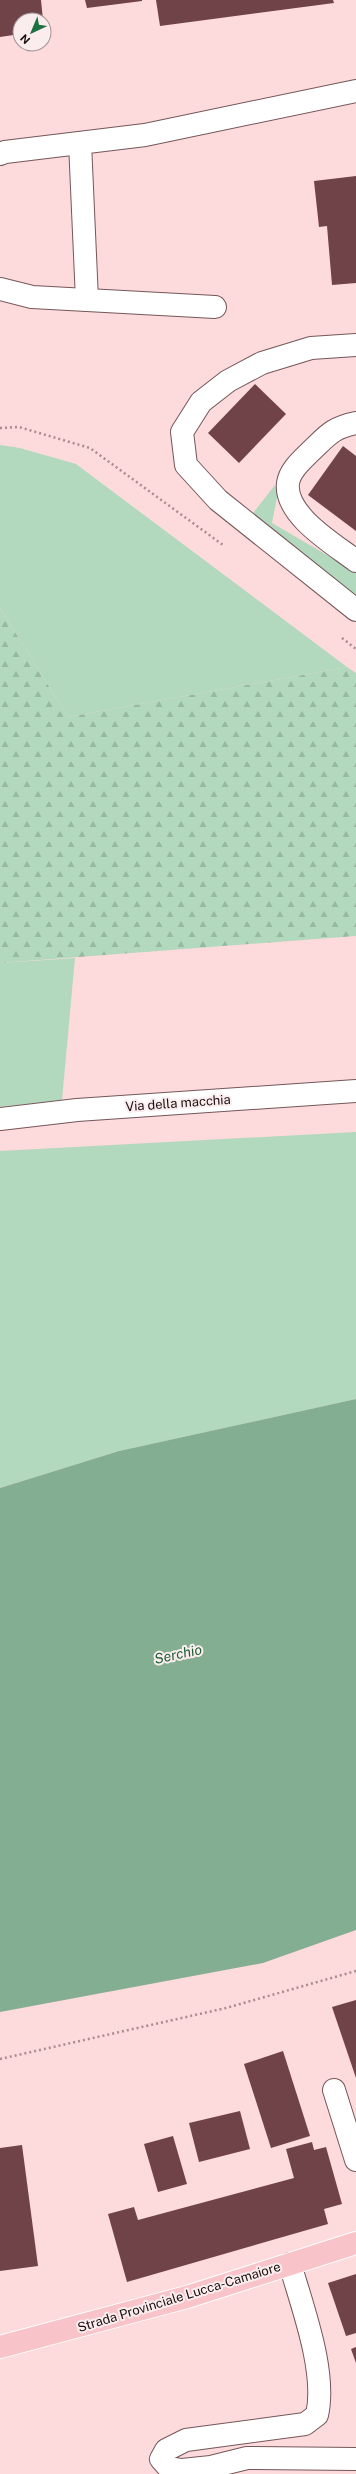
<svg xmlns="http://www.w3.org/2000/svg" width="356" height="2474" viewBox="0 0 356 2474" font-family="'Public Sans',sans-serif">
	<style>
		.grass { fill: #b2d9bd }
		.forest { fill: url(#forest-firs) }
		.water { fill: #84ae91 }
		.building { fill: #704348 }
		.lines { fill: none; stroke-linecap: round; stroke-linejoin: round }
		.minor-casing { stroke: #745759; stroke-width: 24 }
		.major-casing { stroke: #fff; stroke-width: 24 }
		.path { stroke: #a78d8f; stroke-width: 2.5; stroke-dasharray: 2 3; stroke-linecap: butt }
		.minor { stroke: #fff; stroke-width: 22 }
		.major { stroke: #f8c4ca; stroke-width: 22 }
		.labels { text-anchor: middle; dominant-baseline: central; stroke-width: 4; stroke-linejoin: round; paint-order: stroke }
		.street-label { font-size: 13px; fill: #1b1011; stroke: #fbedee }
		.water-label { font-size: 14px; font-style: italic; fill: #1a5d37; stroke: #fbedee }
	</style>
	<defs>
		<pattern id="forest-firs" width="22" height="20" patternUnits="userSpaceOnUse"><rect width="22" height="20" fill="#b2d9bd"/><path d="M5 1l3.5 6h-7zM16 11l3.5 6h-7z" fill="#98b9a1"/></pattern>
	</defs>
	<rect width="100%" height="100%" fill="#fddadc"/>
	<g class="grass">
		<path d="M 0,445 L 20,448 L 76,464 L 347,667 L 68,717 L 0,608 Z"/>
		<path d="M 275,485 L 278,492 L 272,523 L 356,572 L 356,601 L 250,517 Z"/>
		<path d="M 75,958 L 62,1100 L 0,1107 L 0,963 Z"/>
		<path d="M 356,1132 L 356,1399 L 119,1451 L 0,1488 L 0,1151 Z"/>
	</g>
	<path class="forest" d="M 0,608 L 68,717 L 347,667 L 356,673 L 356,936 L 0,963 Z"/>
	<path class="water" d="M 356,1399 L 356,1930 L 263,1963 L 0,2012 L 0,1488 L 119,1451 Z"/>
	<g class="building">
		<path d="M 0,0 L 41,0 L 43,20 L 20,20 L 20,34 L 0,37 Z"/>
		<path d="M 85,0 L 142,0 L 142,1 L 87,8 Z"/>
		<path d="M 156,0 L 333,0 L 334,3 L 160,26 Z"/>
		<path d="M 356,176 L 356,283 L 332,285 L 327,226 L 319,227 L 314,181 Z"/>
		<path d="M 255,384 L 286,414 L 239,463 L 208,433 Z"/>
		<path d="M 343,446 L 356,456 L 356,531 L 308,495 Z"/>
		<path d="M 356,2000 L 356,2078 L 332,2007 Z"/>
		<path d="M 283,2051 L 310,2136 L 271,2148 L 244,2064 Z"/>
		<path d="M 240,2111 L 250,2149 L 199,2162 L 189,2123 Z"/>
		<path d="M 173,2136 L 187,2184 L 158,2192 L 144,2144 Z"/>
		<path d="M 312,2142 L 314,2150 L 326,2147 L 342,2204 L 324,2209 L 328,2224 L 127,2282 L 108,2214 L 134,2207 L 138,2220 L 294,2178 L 286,2149 Z"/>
		<path d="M 22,2145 L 38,2266 L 0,2271 L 0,2148 Z"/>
		<path d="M 356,2274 L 356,2333 L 346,2336 L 328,2283 Z"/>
		<path d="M 356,2347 L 356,2363 L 351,2349 Z"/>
	</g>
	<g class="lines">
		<defs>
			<g id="minor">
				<path d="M 80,143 L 87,300"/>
				<path d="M 0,154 L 5,152 L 145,135 L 356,91"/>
				<path d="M 0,289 L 32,297 L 215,307"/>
				<path d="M 356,345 L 311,348 L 262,363 L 228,381 L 201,402 L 182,432 L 186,465 L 218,500 L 356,610"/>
				<path d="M 356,423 C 332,428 328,435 311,451 C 302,460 290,470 288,483 C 284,515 334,544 356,561"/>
				<path d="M 0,1119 L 77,1110 L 356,1091"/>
				<path d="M 334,2090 L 356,2160"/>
				<path d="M 290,2264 C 302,2306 327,2372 317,2415 L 305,2424 L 186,2440 L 166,2450 L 161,2459 L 169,2468 L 182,2470 L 211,2467 L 247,2458 L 356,2459"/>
			</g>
			<path id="major" d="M 0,2347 L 187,2297 L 356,2243"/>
		</defs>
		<use href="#minor" class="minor-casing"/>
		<use href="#major" class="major-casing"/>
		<g class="path">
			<path d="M 0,428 L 19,427 L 90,448 L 223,545"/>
			<path d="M 342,638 L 356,649"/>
			<path d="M 0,2059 L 226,2008 L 356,1971"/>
		</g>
		<use href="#minor" class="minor"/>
		<use href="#major" class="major"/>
	</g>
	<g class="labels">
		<g class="street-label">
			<text transform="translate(178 1103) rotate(-4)">Via della macchia</text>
			<text transform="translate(179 2297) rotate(-17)">Strada Provinciale Lucca-Camaiore</text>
		</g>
		<g class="water-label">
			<text transform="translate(178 1654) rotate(-12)">Serchio</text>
		</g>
	</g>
	<g transform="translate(32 32) rotate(224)"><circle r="19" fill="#fbedee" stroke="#a19596"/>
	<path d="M0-3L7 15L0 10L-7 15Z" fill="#1d7041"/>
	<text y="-6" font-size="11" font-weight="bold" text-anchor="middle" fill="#1b1011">N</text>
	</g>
</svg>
